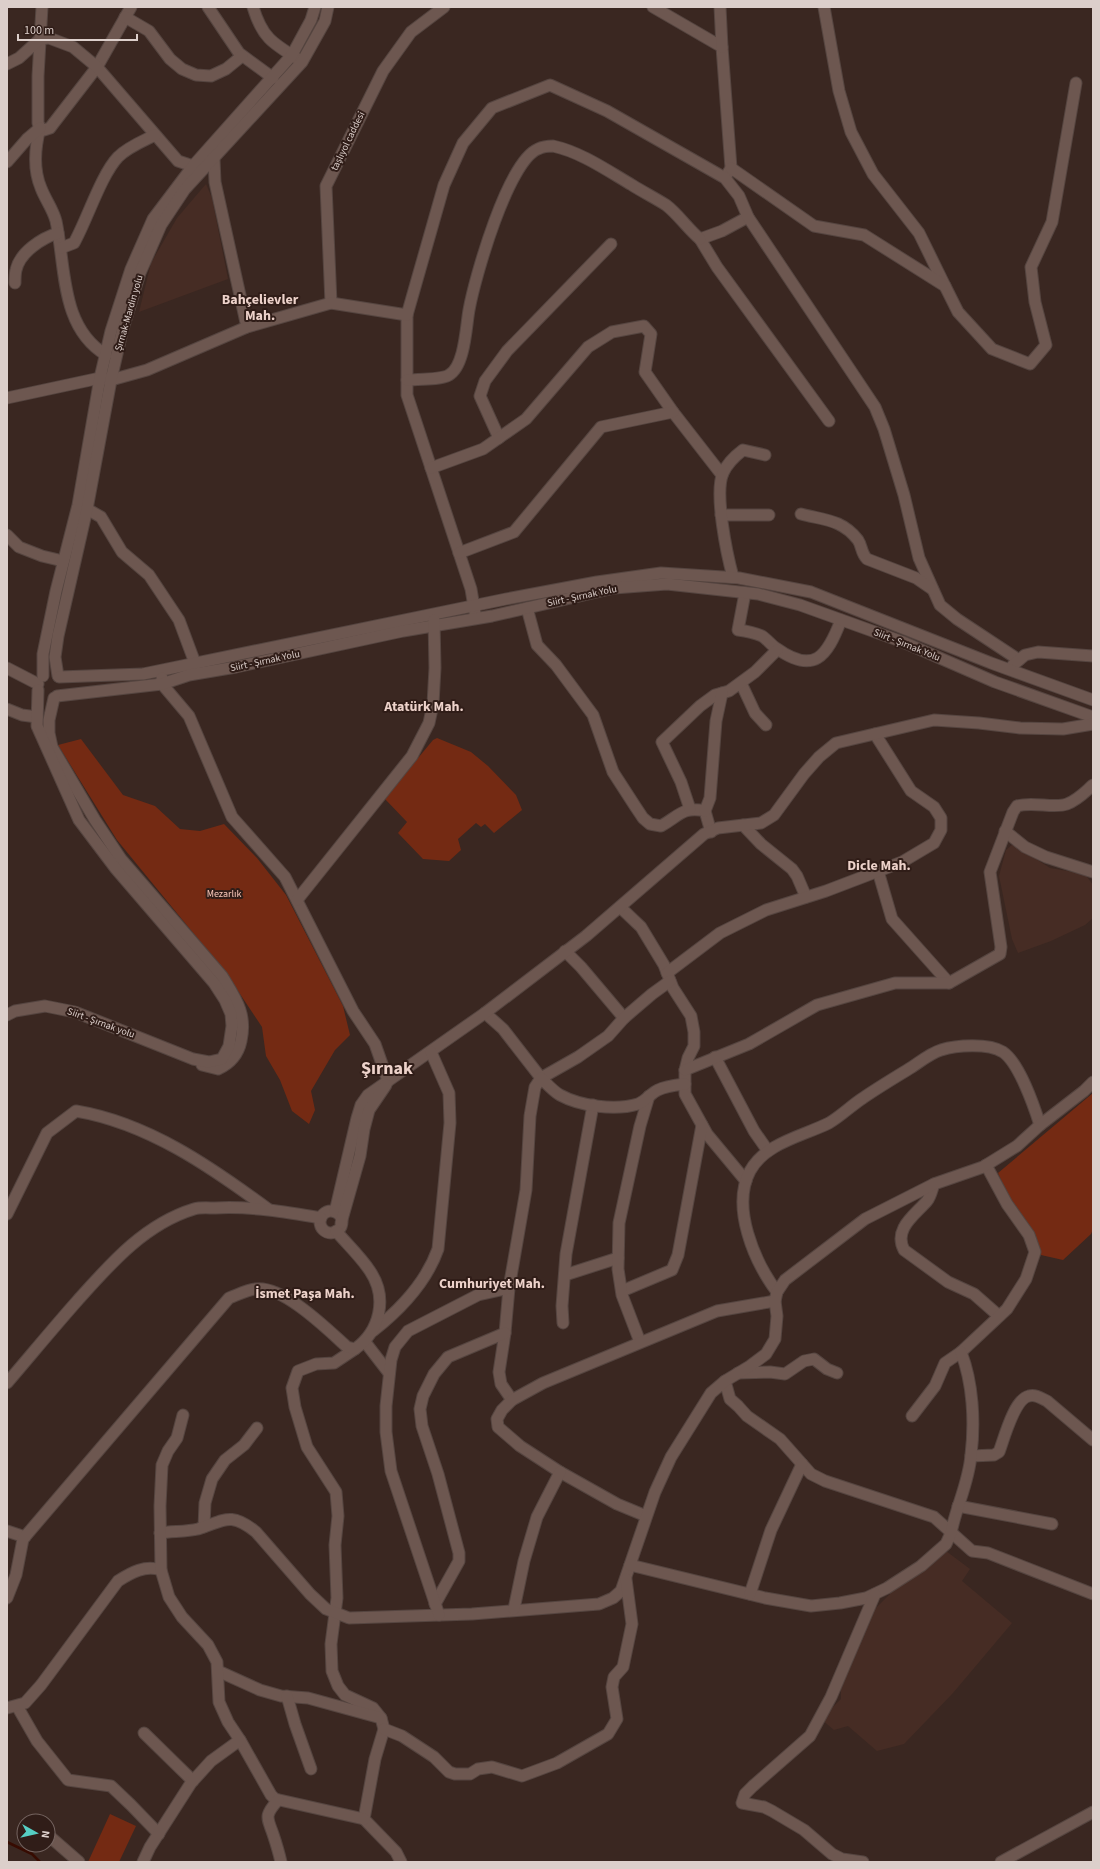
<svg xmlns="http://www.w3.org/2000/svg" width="1100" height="1869" viewBox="0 0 1100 1869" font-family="'Source Sans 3',sans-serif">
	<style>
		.built { fill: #462c24 }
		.green { fill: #742a13 }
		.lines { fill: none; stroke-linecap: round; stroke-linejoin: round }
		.stream { stroke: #370b01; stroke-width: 2.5 }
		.minor-casing { stroke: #554540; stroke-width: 13 }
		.minor { stroke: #6d5750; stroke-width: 11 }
		.labels { text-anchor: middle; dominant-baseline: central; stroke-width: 4; stroke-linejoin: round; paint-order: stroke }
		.street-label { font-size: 10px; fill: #dccfcb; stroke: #301d18 }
		.park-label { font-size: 10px; fill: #fccabb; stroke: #301d18 }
		.district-label { font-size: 14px; font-weight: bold; fill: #edd2ca; stroke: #301d18 }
		.town-label { font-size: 18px; font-weight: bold; fill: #edd2ca; stroke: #301d18 }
	</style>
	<rect width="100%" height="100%" fill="#3a2721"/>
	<g class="built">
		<path d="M 206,184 L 212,198 L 228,279 L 139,312 L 151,263 L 177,218 Z"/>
		<path d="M 1013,844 L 1050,868 L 1085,874 L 1093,885 L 1093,918 L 1085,925 L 1051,941 L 1018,953 L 1012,939 L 999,876 L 1006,850 Z"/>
		<path d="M 946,1551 L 970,1569 L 962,1581 L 1012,1623 L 953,1693 L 904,1744 L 877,1751 L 848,1726 L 834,1730 L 821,1719 L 841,1699 L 841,1685 L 869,1615 L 892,1592 Z"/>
	</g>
	<g class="green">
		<path d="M 437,738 L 471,752 L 488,766 L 516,795 L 522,810 L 494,833 L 485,824 L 481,827 L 476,823 L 458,839 L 461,850 L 449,861 L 423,859 L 398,833 L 407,822 L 385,799 L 399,781 L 433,740 Z"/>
		<path d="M 81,739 L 123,795 L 155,806 L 180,829 L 200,831 L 224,824 L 257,858 L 286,895 L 343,1006 L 350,1035 L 335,1050 L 311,1091 L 315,1110 L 309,1124 L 292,1111 L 280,1080 L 266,1056 L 262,1027 L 226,973 L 117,840 L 58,745 Z"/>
		<path d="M 1093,1093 L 1093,1229 L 1091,1234 L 1063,1260 L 1041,1255 L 1038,1244 L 1008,1196 L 998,1173 Z"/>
		<path d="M 110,1814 L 136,1826 L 119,1862 L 88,1862 Z"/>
	</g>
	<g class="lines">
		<path class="stream" d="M 7,1842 L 32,1854 L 40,1862"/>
		<defs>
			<g id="minor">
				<path d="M 42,7 L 38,76 L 38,123 L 40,128 L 44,130 L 50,128 L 53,124 L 97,67 L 131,7"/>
				<path d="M 208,7 L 239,53 L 273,78"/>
				<path d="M 253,7 C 262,37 272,43 298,59"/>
				<path d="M 653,7 L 722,47 L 731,168 L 728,173"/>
				<path d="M 720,7 L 722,47"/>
				<path d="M 824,7 L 839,91 L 851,132 L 873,174 L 919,233 L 945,286"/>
				<path d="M 125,17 L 149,31 L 170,59 L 182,69 L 196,75 L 211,76 L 226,69 L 242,56"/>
				<path d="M 7,64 L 19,58 L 40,39 L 49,38 L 73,47 L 97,67 L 178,161 L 193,166"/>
				<path d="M 40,128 C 35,147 33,169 41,188 C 45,199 53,209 56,221 C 66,268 60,327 106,355"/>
				<path d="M 214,159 L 215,182 L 247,327"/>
				<path d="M 7,162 L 27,139 L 40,128"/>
				<path d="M 731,168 L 814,226 L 864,235 L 945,286 L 958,312 L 992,349 L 1030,364 L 1046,345 L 1035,302 L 1031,267 L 1052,222 L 1076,83"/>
				<path d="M 748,217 L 722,231 L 700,239 L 717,267 L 829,421"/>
				<path d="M 61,248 L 74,243 C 87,220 101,175 118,157 C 128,147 143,141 155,135"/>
				<path d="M 15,283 C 15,279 15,274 16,270 C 20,252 42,238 58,233"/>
				<path d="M 331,303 L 326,186 L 383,71 L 411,32 L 444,7"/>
				<path d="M 407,315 L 407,395 L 471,589 L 475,613"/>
				<path d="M 407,380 C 417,379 441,380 449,375 C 465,366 466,326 469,310 C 475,277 508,161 538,149 C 542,147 549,146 553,146 C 581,152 608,171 632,185 C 643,192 655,198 666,205 C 678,214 688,229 700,239"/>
				<path d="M 7,398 L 100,378 L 111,380 L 147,370 L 247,327 L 331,303 L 407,315 L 444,185 L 463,143 L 492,108 L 550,85 L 607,111 L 725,178 L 739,196 L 748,217 L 875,407 L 884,429 L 904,495 L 919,558 L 940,605 L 957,619 L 1019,660"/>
				<path d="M 499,438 L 480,396 L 485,381 L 507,351 L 611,244"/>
				<path d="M 431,468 L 483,449 L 526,419 L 588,347 L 612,332 L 644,326 L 651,334 L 645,372 L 673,412 L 722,475"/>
				<path d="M 87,509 L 101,517 L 122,552 L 149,575 L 179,620 L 195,663"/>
				<path d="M 801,514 C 823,520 842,519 858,540 C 862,546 861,553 867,559 L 916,578 L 932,589"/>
				<path d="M 721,515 L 769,515"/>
				<path d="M 7,535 L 19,547 L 42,556 L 63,561"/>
				<path d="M 459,553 L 514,532 L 601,427 L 673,412"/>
				<path d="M 733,577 C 727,555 714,493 723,473 C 727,464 735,456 743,450 L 765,455"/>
				<path d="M 745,593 L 738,630 C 746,631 755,633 762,636 C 767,639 771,645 776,648 C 814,675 827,657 841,620"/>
				<path d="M 527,608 L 537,645 L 556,665 L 593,715 L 613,772 L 635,806 L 643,818 L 650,824 L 661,826 C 679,816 683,806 705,811 L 711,832"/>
				<path d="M 1013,665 L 1025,655 L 1038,652 L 1093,656"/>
				<path d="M 7,668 L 38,684"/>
				<path d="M 43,676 L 43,654 L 56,591 L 78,505 L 100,378 L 111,331 L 131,269 L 153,219 L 193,166 L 292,55 L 311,20 L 315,7"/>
				<path d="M 58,676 L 55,657 L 58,636 L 87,509 L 111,380 L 122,332 L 140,273 L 161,225 L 185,189 L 302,62 L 325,21 L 328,7"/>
				<path d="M 59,677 L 143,674 L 506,599 L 597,582 L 661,573 L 739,578 L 811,592 L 991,663 L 1093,700"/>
				<path d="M 162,678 L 162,684 L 189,716 L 232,817 L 285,877 L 353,1011 L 375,1044 L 388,1081"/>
				<path d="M 741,683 L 755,713 L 766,725"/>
				<path d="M 57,696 L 162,684 L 189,675 L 236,667 L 403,631 L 492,616 L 614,588 L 667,584 L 758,594 L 800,605 L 903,642 L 995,682 L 1093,717"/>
				<path d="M 54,698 L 49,720 L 49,733 L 52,747 L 95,820 L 121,859 L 222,976 C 236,999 247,1014 241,1041 C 238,1055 231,1063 218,1069 L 202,1065"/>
				<path d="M 7,709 L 22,715 L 37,717"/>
				<path d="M 690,809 L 681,782 L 662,742 L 700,706 L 715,695 L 729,691 L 755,672 L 777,650"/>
				<path d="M 705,811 L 710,798 L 716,721 L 722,693"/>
				<path d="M 743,825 L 761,844 L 792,869 L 797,876 L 806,897"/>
				<path d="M 1005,831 L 1025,847 L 1046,857 L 1093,872"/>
				<path d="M 878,871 L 892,919 L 949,983"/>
				<path d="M 297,900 L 412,756 L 429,723 L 433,704 L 435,668 L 434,620"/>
				<path d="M 620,907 L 641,927 L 664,965 L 673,988 L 691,1016 L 694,1032 L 694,1046 L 688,1058 L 685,1070 L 685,1094 L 707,1134 L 746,1181"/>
				<path d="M 565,951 L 581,967 L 624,1018"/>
				<path d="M 667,973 L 720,933 L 766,910 L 826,891 L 902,862 L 934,843 L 941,830 L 941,818 L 934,807 L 911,791 L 875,734"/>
				<path d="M 485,1013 L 503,1029 L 541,1078 L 578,1057 L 608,1036 L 624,1018 L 652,994 L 670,981"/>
				<path d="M 7,1015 L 15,1011 L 45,1006 L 75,1012 L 193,1059 L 209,1062 L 222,1059 L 229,1046 L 232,1026 L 231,1014 L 225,1000 L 214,983 L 116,869 L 79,820 L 37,726 L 38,690"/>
				<path d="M 715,1057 L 754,1131 L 768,1151"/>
				<path d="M 685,1070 L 749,1044 L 817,1005 L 895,983 L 949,983 L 1000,954 L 1001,947 L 990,872 L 1013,812 L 1017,806 C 1033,801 1054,809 1067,804 C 1078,800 1085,792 1093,785"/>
				<path d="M 934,1184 C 932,1189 931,1196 927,1201 C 915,1215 893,1229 904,1250 L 948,1282 L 974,1294 L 999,1316"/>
				<circle cx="331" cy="1222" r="11"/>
				<path d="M 335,1212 L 357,1118 L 361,1105 L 368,1095 L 485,1013 L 586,936 L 704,834 L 718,828 L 761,823 L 774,815 L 804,774 L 819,757 L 836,743 L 934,720 L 979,723 L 1020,728 L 1063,729 L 1093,724"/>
				<path d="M 7,1214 L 47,1133 L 76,1111 C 148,1123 211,1167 268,1209"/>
				<path d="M 341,1223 L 360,1156 L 364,1129 L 369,1110 L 386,1085"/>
				<path d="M 565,1275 L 618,1258"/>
				<path d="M 622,1291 L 672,1270 L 678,1255 L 702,1125"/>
				<path d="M 777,1292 C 754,1261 731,1207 750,1171 C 765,1143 803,1136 829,1123 C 841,1116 852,1105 863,1098 C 879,1087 896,1077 912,1067 C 921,1061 931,1053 941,1050 C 956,1045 989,1043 1003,1052 C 1019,1063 1034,1106 1040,1125"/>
				<path d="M 563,1323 L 562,1306 L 566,1254 L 593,1105"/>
				<path d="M 373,1331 C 401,1309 426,1283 438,1249 L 450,1123 L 449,1093 L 431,1052"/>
				<path d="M 365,1342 L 389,1373"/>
				<path d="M 640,1342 L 622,1295 L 618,1269 L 619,1223 L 640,1126 L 649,1096"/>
				<path d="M 355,1349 L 334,1363 L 316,1364 L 298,1371 L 292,1388 L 295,1407 L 307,1447 L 336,1492 L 338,1516 L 335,1545 L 337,1598 L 331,1644 L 332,1671 L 338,1686 L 345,1695 L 373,1708 L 381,1718"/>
				<path d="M 738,1373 L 770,1372 L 785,1374 L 804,1361 L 814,1359 L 827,1369 L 837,1373"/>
				<path d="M 725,1381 L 730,1399 L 738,1406 L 747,1416 L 780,1439 L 811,1474 L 825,1481 L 934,1517 L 972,1551 L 988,1553 L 1093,1594"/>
				<path d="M 7,1383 C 31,1355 54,1327 78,1300 C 111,1263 145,1224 194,1209 C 201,1207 209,1208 215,1208 C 251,1206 286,1212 321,1218"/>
				<path d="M 512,1400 L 501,1384 L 499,1372 L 505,1333 L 509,1288 L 526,1190 L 530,1116 L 535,1087 L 541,1078 C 547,1084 553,1091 560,1095 C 580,1106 615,1111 638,1104 C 646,1101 651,1093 658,1090 C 666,1086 677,1085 685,1084"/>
				<path d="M 912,1416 L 935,1386 L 945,1363 L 961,1352 L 1007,1309 L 1026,1279 L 1035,1252 L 1029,1235 L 1007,1204 L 986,1165"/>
				<path d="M 971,1456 L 994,1455 L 999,1452 C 1004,1439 1014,1399 1029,1396 C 1035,1394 1041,1398 1047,1401 L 1093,1440"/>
				<path d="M 958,1506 L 1052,1524"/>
				<path d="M 646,1516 L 617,1504 L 560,1472 L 520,1446 L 498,1427 L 497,1419 L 502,1410 L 512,1400 L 543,1383 L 717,1311 L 775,1301"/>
				<path d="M 204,1527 L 205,1503 L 212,1479 L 225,1460 L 244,1445 L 257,1428"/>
				<path d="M 7,1531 L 25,1537"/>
				<path d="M 160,1533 C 171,1531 186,1532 198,1529 C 224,1521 230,1511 256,1532 L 310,1594 L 326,1609 L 349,1618 L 472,1614 L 599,1604 L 613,1598 L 621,1591 L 655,1492 L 671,1457 L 711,1393 L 725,1381 L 750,1366 L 766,1354 L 775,1339 L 777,1316 L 775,1301 L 777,1292 L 785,1280 L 865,1219 L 934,1184 L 983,1167 L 1017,1146 L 1040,1125 L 1084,1091 L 1093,1082"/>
				<path d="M 630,1565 L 765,1598 L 811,1606 L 840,1603 L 866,1598 L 887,1588 L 921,1566 L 946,1544 L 951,1533 C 956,1507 969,1482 971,1455 C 975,1422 973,1383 961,1352"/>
				<path d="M 750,1594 L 771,1530 L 802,1464"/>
				<path d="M 7,1598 L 16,1575 L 23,1539 L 229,1298 C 237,1295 247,1290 255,1289 C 282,1284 328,1330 347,1347 L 355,1349 C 380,1331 388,1298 370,1271 C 361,1257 347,1244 336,1231"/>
				<path d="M 435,1604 L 459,1561 L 459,1553 L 438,1474 L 422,1426 L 420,1409 L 423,1396 L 434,1374 L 448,1357 L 505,1333"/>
				<path d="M 514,1609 L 524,1561 L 537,1517 L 560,1472"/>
				<path d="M 439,1615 L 391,1471 L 386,1432 L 386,1406 L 391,1360 L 395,1347 L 408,1331 L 478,1295 L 509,1288"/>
				<path d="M 218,1671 L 260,1690 L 281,1696 L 308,1698 L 381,1718 L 384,1729 L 375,1759 L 364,1819 L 396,1852 L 401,1862"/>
				<path d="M 287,1696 L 295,1724 L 311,1769"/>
				<path d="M 17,1706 L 37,1741 L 68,1780 L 111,1786 L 131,1805 L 159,1834"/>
				<path d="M 7,1708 L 25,1703 L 41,1685 L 118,1581 C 132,1572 145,1565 161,1570"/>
				<path d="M 384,1729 L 402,1736 L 434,1757 L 449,1772 L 455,1774 L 470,1774 L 478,1769 L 492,1767 L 522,1776 L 557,1763 L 608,1734 L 617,1719 L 612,1687 L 614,1677 L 623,1667 L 632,1624 L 626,1579"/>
				<path d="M 144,1733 L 193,1781"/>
				<path d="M 240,1740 L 271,1795 L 275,1799 L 364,1819"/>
				<path d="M 278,1800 C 264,1816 267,1817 273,1834 C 276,1843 279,1853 281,1862"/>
				<path d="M 48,1835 L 79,1862"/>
				<path d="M 143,1862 L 150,1847 L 191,1783 L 211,1761 L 240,1740 L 228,1722 L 219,1702 L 217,1662 L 208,1645 L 182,1617 L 169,1597 L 161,1570 L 160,1506 L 162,1465 L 168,1451 L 177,1438 L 183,1415"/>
				<path d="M 863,1862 L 842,1859 L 832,1854 L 804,1830 L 772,1811 L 764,1807 L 742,1803 L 745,1794 L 753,1786 L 810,1736 L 831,1697 L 875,1594"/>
				<path d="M 1001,1862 L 1093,1812"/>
			</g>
		</defs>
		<use href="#minor" class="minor-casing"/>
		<use href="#minor" class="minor"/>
	</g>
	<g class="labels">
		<g class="street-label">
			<text transform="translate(348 141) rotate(-64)">taşlıyol caddesi</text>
			<text transform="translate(129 313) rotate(-74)">Şırnak-Mardin yolu</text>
			<text transform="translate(582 596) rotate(-12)">Siirt - Şırnak Yolu</text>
			<text transform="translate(907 645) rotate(22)">Siirt - Şırnak Yolu</text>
			<text transform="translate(265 661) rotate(-12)">Siirt - Şırnak Yolu</text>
			<text transform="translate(101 1023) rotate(20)">Siirt - Şırnak yolu</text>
		</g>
		<g class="park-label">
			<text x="224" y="894">Mezarlık</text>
		</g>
		<g class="district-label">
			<text x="260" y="300">Bahçelievler<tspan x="260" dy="16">Mah.</tspan></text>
			<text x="424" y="707">Atatürk Mah.</text>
			<text x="879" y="866">Dicle Mah.</text>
			<text x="492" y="1284">Cumhuriyet Mah.</text>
			<text x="305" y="1294">İsmet Paşa Mah.</text>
		</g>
		<g class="town-label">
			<text x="387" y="1068">Şırnak</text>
		</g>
	</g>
	<rect width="1100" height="1869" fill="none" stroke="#dccfcb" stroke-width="16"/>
	<g transform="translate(36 1833) rotate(98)"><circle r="19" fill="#301d18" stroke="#756460"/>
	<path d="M0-3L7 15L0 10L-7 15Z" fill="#56cec3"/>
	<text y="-6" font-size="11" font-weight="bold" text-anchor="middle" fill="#dccfcb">N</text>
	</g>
	<path d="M18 34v6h119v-6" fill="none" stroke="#dccfcb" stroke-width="2"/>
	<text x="24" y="34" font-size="12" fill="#dccfcb" stroke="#301d18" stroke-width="3" paint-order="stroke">100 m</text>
</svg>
